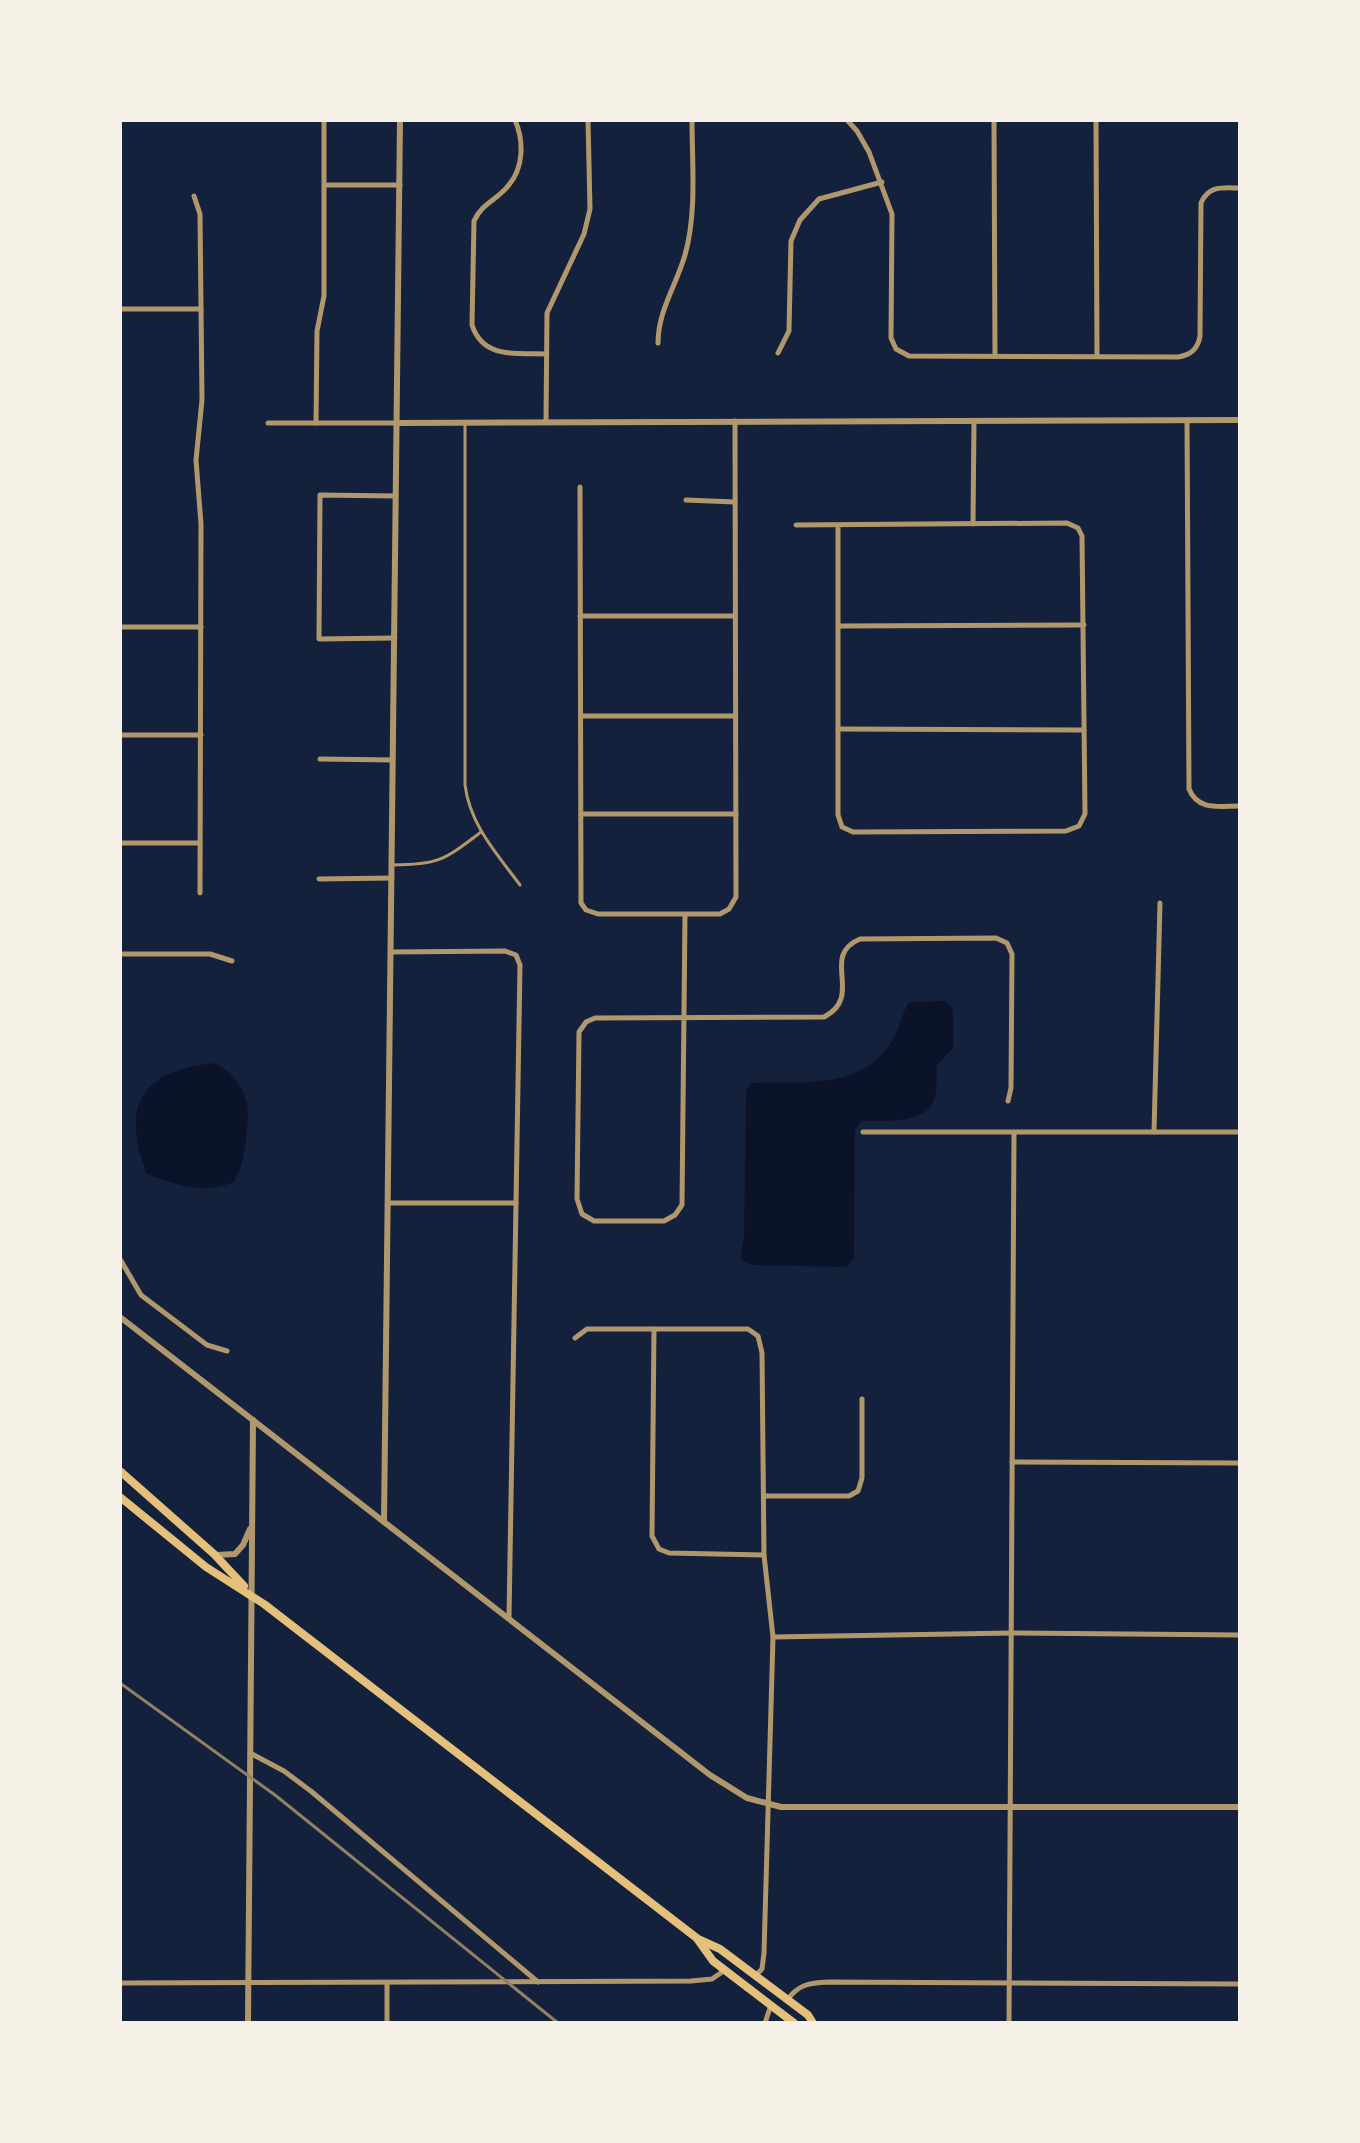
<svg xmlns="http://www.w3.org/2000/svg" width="1360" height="2143" viewBox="0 0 1360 2143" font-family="'PT Sans Narrow',sans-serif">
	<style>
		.water { fill: #0b132b }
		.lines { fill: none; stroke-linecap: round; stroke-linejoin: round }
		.service { stroke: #b1986c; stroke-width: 3 }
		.minor { stroke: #b1986c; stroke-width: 5 }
		.tertiary { stroke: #b1986c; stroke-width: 6 }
		.primary { stroke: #e5c07b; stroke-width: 8 }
		.rail { stroke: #918062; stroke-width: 3 }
	</style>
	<rect width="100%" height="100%" fill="#14213d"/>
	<g class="water">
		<path d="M 945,1001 L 953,1009 L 953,1048 L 937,1065 C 936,1075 938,1093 933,1103 C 921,1125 883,1120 861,1121 L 855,1130 L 854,1258 L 846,1267 L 751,1265 L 740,1259 L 744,1238 L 746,1090 L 752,1083 C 802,1081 861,1091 892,1041 C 900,1029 901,1014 909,1002 Z"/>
		<path d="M 217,1063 C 248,1087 251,1101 246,1140 C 244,1156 242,1168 234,1182 C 203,1195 178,1185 147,1174 C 120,1104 142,1069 217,1063 Z"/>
	</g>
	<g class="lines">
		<g class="service">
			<path d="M 465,423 L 465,785 C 470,825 497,854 520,885"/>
			<path d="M 392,865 C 439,865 444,860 481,832"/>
		</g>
		<g class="minor">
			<path d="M 515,120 C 524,141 524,168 508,186 C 496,201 483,202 474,221 L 472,325 C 483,359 516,353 546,354"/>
			<path d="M 847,120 L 857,131 L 869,152 L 892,214 L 891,338 L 896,349 L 909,356 L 1178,357 C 1191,355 1198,349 1200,336 L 1201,203 C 1209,185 1222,188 1240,188"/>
			<path d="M 994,120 L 995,356"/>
			<path d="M 1096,120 L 1097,356"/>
			<path d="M 325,185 L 400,185"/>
			<path d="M 194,196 L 200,214 L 202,400 L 196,460 L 201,524 L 200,893"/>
			<path d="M 120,309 L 201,309"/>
			<path d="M 658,343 C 658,311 676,286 685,255 C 697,212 692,164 692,120"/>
			<path d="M 778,353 L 789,331 L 791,241 L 800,220 L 819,199 L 882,182"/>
			<path d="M 1187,420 L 1189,789 C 1198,811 1219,806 1240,806"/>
			<path d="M 546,421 L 547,313 L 584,234 L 590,209 L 588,120"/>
			<path d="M 268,423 L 397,423"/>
			<path d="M 316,423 L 317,331 L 324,296 L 324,120"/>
			<path d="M 580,487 L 581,903 L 586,910 L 598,914 L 720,914 L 729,909 L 736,897 L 735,421"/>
			<path d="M 686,500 L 735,502"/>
			<path d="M 973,524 L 974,421"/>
			<path d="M 796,525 L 1067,523 L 1078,528 L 1082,536 L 1085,814 L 1079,826 L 1066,831 L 853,832 L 842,827 L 838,815 L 838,526"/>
			<path d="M 580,616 L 735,616"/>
			<path d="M 839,626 L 1084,625"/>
			<path d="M 120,627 L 201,627"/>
			<path d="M 395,638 L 319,639 L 320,495 L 396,496"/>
			<path d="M 581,716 L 735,716"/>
			<path d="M 838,729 L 1084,730"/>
			<path d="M 120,735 L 201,735"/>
			<path d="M 320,759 L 393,760"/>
			<path d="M 581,814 L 736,814"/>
			<path d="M 120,843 L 200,843"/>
			<path d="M 319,879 L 392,878"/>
			<path d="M 685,915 L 682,1205 L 675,1215 L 664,1221 L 594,1221 L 582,1214 L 577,1199 L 579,1032 L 586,1022 L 595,1018 L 824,1017 C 865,996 819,956 860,939 L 996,938 L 1007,943 L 1012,954 L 1011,1088 L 1008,1101"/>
			<path d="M 391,952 L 505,951 L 516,955 L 520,965 L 509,1618"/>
			<path d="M 120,954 L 210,954 L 232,961"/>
			<path d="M 863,1132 L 1240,1132"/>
			<path d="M 1154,1132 L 1160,903"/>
			<path d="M 388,1203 L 516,1203"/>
			<path d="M 120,1259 L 141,1295 L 207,1345 L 227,1351"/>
			<path d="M 654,1329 L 652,1536 L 659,1549 L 669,1553 L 764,1555"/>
			<path d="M 575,1338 L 587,1329 L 748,1329 L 758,1336 L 762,1353 L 764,1555 L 773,1637 L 764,1953 L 762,1969 L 756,1975"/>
			<path d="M 1012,1462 L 1240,1463"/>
			<path d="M 765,1496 L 849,1496 L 858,1491 L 862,1478 L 862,1399"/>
			<path d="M 773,1637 L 1012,1633 L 1240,1635"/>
			<path d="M 252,1754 L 284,1771 L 312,1792 L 538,1982"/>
			<path d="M 120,1983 L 691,1981 L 712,1979 L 725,1970"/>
			<path d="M 788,1999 C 799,1984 810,1983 828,1982 L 1240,1984"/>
			<path d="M 387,2023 L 387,1983"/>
			<path d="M 765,2023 L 771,2005"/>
			<path d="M 1009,2023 L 1014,1133"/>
		</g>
		<g class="tertiary">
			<path d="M 397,423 L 1240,420"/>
			<path d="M 120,1317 L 710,1775 L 747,1798 L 781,1807 L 1240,1807"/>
			<path d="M 384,1522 L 400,120"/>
			<path d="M 216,1555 L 235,1554 L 243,1545 L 250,1529"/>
			<path d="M 248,2023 L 253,1420"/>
		</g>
		<g class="primary">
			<path d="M 120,1471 L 214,1554 L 244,1586"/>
			<path d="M 120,1497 L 206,1567 L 264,1604 L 698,1939 L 720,1949 L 808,2015 L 813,2023"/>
			<path d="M 698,1940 L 713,1961 L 794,2023"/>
		</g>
		<path class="rail" d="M 120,1683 L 275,1795 L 558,2023"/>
	</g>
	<rect width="1360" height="2143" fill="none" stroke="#f6f1e7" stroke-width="244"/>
</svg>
